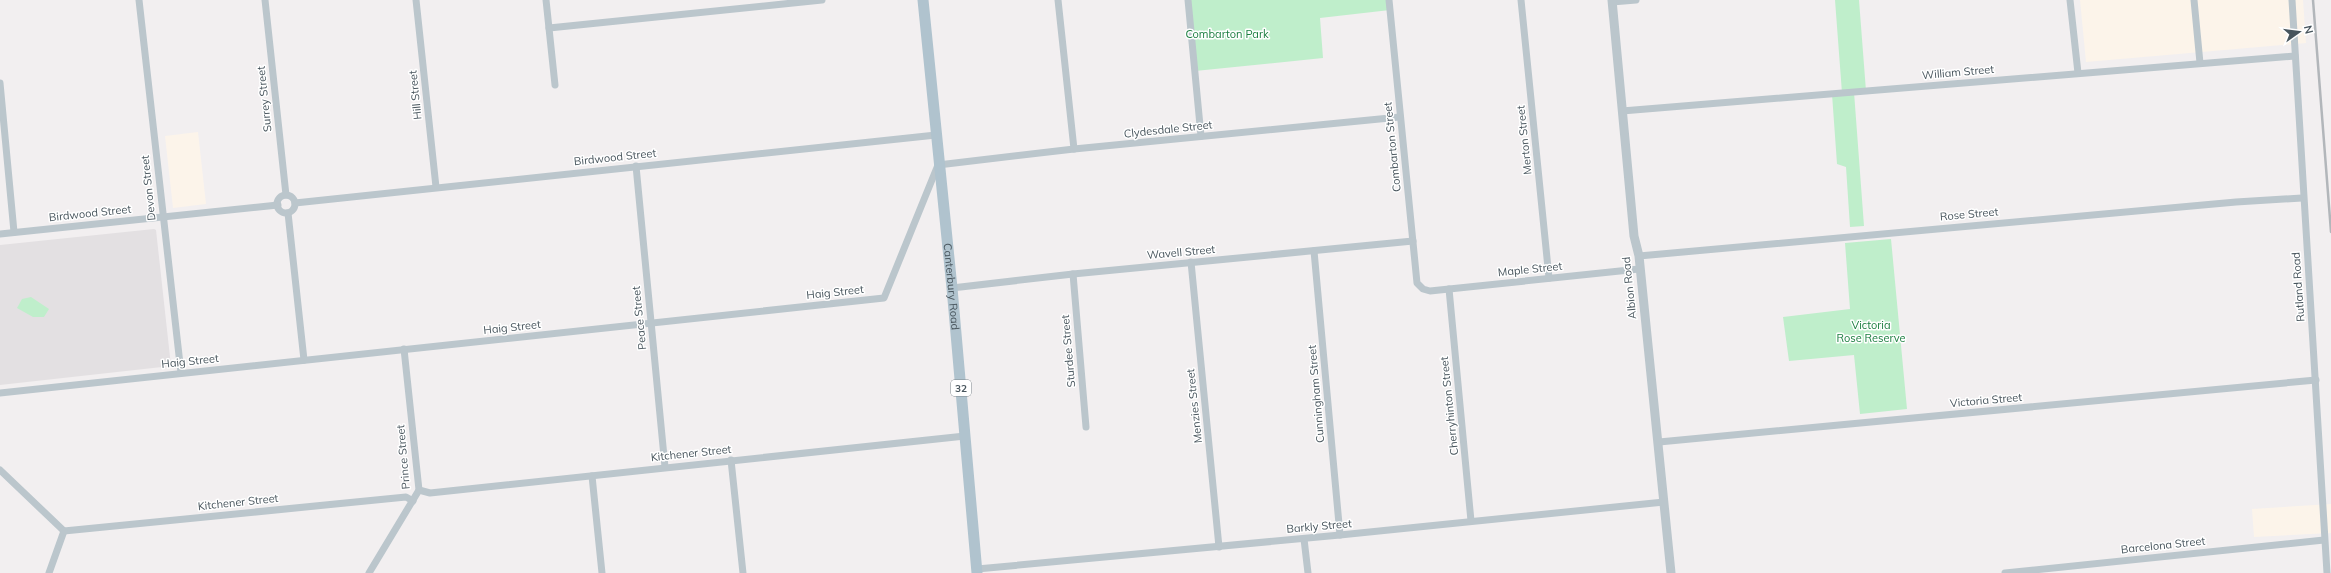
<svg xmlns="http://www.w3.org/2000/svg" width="2331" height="573" viewBox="0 0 2331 573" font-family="Mulish,sans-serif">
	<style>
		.commercial { fill: #fcf4ea }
		.education { fill: #e3e0e2 }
		.green { fill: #bfeecb }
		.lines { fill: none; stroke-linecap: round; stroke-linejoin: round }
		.minor { stroke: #bbc6cc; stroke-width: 7 }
		.tertiary { stroke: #bbc6cc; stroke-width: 9 }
		.primary { stroke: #b0c3ce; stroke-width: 11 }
		.rail { stroke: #b2b6ba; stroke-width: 2.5 }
		.labels { text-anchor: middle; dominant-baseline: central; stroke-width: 3; stroke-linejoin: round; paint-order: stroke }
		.shield { fill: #fff; stroke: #7f888e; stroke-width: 1 }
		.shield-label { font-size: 10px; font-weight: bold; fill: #48555d }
		.park-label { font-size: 11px; fill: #197d3e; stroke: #fff }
		.street-label { font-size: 11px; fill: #48555d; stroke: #fff }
	</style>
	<rect width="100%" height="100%" fill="#f2eff0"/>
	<g class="commercial">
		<path d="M 2080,0 L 2303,0 L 2306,43 L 2086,62 Z"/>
		<path d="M 198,132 L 206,204 L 173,208 L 165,136 Z"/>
		<path d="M 2331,504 L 2331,533 L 2254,537 L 2252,509 Z"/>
	</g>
	<path class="education" d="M 154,229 L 156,230 L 171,366 L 0,385 L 0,245 Z"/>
	<g class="green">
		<path d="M 1188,0 L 1389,0 L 1390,10 L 1320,18 L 1323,58 L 1195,71 Z"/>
		<path d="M 1835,0 L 1859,0 L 1866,91 L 1854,92 L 1864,226 L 1850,227 L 1846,167 L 1837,164 L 1832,94 L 1842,93 Z"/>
		<path d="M 1891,239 L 1907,409 L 1860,414 L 1854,355 L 1789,361 L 1783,317 L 1850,309 L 1845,243 Z"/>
		<path d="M 31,297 L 49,309 L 44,317 L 33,317 L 17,308 L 22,299 Z"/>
	</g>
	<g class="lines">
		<g class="minor">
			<path d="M 139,0 L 181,373"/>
			<path d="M 265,0 L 286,195"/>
			<path d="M 416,0 L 436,187"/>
			<path d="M 546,0 L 555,85"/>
			<path d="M 1058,0 L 1074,149"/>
			<path d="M 1188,0 L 1201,136"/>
			<path d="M 1389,0 L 1417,283 L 1423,289 L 1430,291 L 1639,269"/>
			<path d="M 1521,0 L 1549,278"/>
			<path d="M 2070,0 L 2078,73"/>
			<path d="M 2194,0 L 2200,63"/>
			<path d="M 2292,0 C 2303,191 2314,382 2327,573"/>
			<path d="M 1612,2 L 1636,0"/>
			<path d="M 549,28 L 822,0"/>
			<path d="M 0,83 L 14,232"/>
			<path d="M 1622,111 L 2295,56"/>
			<path d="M 636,166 L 665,467"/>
			<circle cx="286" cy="204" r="9"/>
			<path d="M 295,203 L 936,135"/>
			<path d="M 288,213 L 304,360"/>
			<path d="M 0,234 L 278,205"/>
			<path d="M 1314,251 L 1340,535"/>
			<path d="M 1639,256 L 2236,202 L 2302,198"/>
			<path d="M 1191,262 L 1219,547"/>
			<path d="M 1073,274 L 1086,427"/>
			<path d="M 952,288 L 1073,274 L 1413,241"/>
			<path d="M 1449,289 L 1471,521"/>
			<path d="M 0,393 L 884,298 L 938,165 L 1074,149 L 1400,117"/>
			<path d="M 1659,442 L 2316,380"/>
			<path d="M 731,460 L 743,573"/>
			<path d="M 0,470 L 64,531"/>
			<path d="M 592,476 L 602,573"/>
			<path d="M 419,490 L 430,493 L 965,436"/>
			<path d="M 64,531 L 406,497 L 413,501"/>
			<path d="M 1304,539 L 1308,573"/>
			<path d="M 977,569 L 1340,535 L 1664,502"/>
			<path d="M 49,573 L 64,531"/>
			<path d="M 369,573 L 419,490 L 404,349"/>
			<path d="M 2005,573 L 2324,540"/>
		</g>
		<path class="tertiary" d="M 1612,0 L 1634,236 L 1639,256 L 1671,573"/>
		<path class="primary" id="s1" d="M 923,0 L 952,288 L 977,573"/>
		<path class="rail" d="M 2313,0 L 2331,232"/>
	</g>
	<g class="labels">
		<rect class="shield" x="951" y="380" width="20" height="16" rx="3"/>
		<g class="shield-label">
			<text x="961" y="388">32</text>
		</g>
		<g class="park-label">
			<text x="1227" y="34">Combarton Park</text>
			<text x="1871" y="325">Victoria<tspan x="1871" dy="13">Rose Reserve</tspan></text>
		</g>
		<g class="street-label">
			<text transform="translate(1958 72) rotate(-5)">William Street</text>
			<text transform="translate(415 95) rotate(-96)">Hill Street</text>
			<text transform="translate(264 99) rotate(-96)">Surrey Street</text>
			<text transform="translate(1168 129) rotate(-6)">Clydesdale Street</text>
			<text transform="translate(1524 140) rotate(-96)">Merton Street</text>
			<text transform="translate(1392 147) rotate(-96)">Combarton Street</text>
			<text transform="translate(615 157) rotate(-6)">Birdwood Street</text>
			<text transform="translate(148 188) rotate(-96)">Devon Street</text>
			<text transform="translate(90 213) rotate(-6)">Birdwood Street</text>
			<text transform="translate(1969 214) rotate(-5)">Rose Street</text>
			<text transform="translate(1181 252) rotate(-5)">Wavell Street</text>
			<text transform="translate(1530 269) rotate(-6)">Maple Street</text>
			<text stroke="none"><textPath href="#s1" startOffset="288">Canterbury Road</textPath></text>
			<text transform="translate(2298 287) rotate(-94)">Rutland Road</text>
			<text transform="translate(1629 288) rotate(-96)">Albion Road</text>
			<text transform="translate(835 292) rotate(-6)">Haig Street</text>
			<text transform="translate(639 318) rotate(-96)">Peace Street</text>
			<text transform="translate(512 327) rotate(-6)">Haig Street</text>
			<text transform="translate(1068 351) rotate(-95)">Sturdee Street</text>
			<text transform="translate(190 361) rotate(-6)">Haig Street</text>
			<text transform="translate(1316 394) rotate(-95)">Cunningham Street</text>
			<text transform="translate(1986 400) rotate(-5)">Victoria Street</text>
			<text transform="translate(1194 406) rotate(-96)">Menzies Street</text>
			<text transform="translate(1449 406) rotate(-96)">Cherryhinton Street</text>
			<text transform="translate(691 453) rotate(-6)">Kitchener Street</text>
			<text transform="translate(403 457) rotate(-95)">Prince Street</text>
			<text transform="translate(238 502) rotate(-6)">Kitchener Street</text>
			<text transform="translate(1319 526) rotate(-5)">Barkly Street</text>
			<text transform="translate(2163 545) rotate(-6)">Barcelona Street</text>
		</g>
	</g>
	<g transform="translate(2299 32) rotate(76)" stroke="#ffffff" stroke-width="3" paint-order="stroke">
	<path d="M0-3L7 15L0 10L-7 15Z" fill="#48555d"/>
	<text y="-6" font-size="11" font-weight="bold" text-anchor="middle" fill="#48555d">N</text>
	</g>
</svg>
